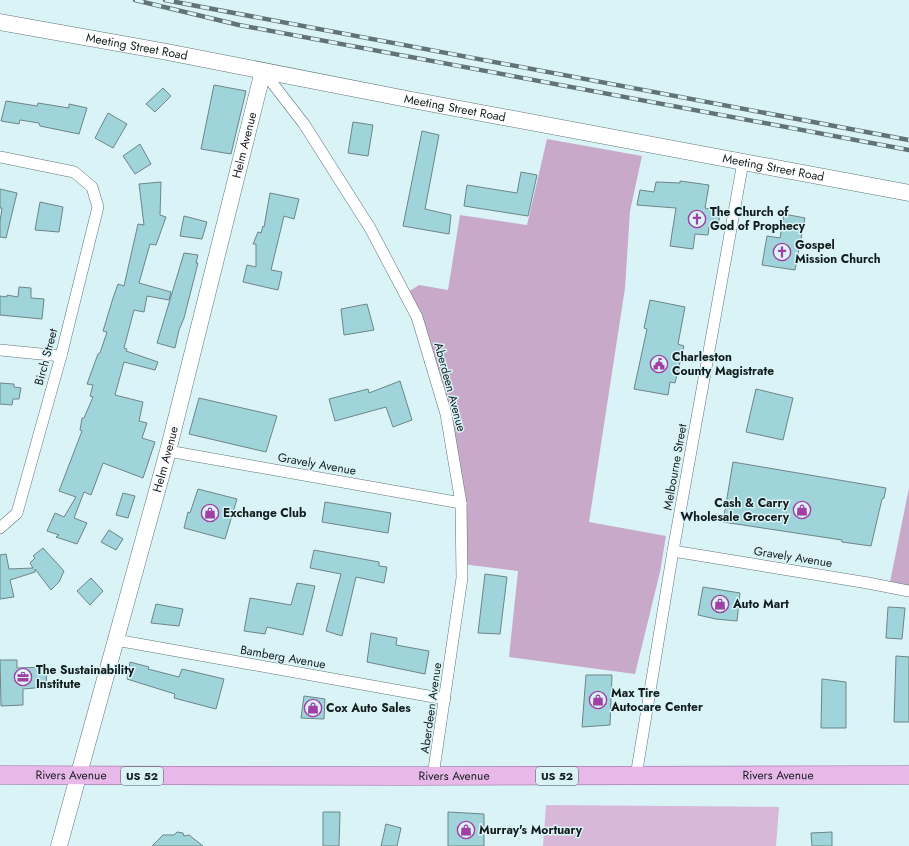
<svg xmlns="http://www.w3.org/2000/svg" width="909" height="846" viewBox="0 0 909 846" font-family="Jost,sans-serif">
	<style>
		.green { fill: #d8b8d8 }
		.forest { fill: #c8a9c9 }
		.building { fill: #9fd4da; stroke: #6e8587 }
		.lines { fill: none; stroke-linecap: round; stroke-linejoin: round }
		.street-casing { stroke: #5f7578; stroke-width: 12 }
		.secondary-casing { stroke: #5f7578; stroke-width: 17 }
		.primary-casing { stroke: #936398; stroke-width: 19 }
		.street { stroke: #fff; stroke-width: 11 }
		.secondary { stroke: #fff; stroke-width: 16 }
		.primary { stroke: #e7b8e8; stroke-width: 18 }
		.rail-casing { stroke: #637375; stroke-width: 4.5 }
		.rail { stroke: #d9f3f6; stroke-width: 3; stroke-dasharray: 9; stroke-linecap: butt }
		.labels { text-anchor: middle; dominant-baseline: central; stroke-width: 3; stroke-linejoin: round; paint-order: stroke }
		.shield { fill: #d9f3f6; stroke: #4f5d5f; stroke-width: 1 }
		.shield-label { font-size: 11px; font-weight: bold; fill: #141d1e }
		.street-label { font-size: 12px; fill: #141d1e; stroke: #d9f3f6 }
		.poi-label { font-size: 12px; font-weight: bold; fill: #141d1e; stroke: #d9f3f6; text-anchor: start }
	</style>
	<rect width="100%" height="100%" fill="#d9f3f6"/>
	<path class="green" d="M 546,805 L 779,807 L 776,846 L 543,846 Z"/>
	<g class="forest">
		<path d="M 547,139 L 642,156 L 630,211 L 625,288 L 589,522 L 666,536 L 660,572 L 635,674 L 509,657 L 518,571 L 462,564 L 446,414 L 405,294 L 419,285 L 448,290 L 460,215 L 527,225 Z"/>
		<path d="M 909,488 L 909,591 L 889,587 Z"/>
	</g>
	<g class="building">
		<path d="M 214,85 L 246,91 L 231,154 L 201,149 Z"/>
		<path d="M 163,88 L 171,96 L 155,112 L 146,104 Z"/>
		<path d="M 6,101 L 37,106 L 38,103 L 69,108 L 69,104 L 87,108 L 79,134 L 40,126 L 39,123 L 20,120 L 19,124 L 1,121 Z"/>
		<path d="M 108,113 L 127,124 L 113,148 L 95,138 Z"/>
		<path d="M 353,122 L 373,125 L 368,156 L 348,153 Z"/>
		<path d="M 422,131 L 439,135 L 425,209 L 451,215 L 449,234 L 403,226 Z"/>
		<path d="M 140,144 L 151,164 L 135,174 L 123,156 Z"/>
		<path d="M 521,172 L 537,175 L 528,216 L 464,206 L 467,185 L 517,193 Z"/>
		<path d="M 680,181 L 709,185 L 705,208 L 720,211 L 718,229 L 709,227 L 708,235 L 695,234 L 693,249 L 670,246 L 676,208 L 637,205 L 640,190 L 654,192 L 656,182 L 680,183 Z"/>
		<path d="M 161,182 L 160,215 L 166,217 L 156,245 L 150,244 L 139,283 L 171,292 L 169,300 L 147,296 L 144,312 L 134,310 L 124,348 L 127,349 L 126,351 L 158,362 L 155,370 L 124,362 L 115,395 L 143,402 L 139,421 L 147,423 L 142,438 L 155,442 L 143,478 L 103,463 L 91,495 L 84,492 L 74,518 L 87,523 L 77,544 L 56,537 L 59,535 L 47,531 L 55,513 L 64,517 L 76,497 L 59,491 L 82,431 L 80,430 L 82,418 L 84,418 L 93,397 L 90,396 L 93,385 L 87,384 L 98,354 L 100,353 L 107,332 L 103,331 L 113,298 L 118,284 L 124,286 L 138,224 L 144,225 L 139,184 Z"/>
		<path d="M 0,189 L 17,193 L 6,238 L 0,237 L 0,222 L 2,208 L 0,208 Z"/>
		<path d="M 270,193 L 299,199 L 294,219 L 284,216 L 271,270 L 282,272 L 278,290 L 243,282 L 247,265 L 256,267 L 256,244 L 253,244 L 258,232 L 261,233 L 263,226 L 264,227 Z"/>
		<path d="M 40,202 L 63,207 L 59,232 L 35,230 Z"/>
		<path d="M 784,214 L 805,218 L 795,270 L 762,265 L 767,236 L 780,238 Z"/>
		<path d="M 184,216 L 207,222 L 202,239 L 180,236 Z"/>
		<path d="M 184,253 L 198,255 L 196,263 L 198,263 L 184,318 L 179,330 L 175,348 L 157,343 Z"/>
		<path d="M 19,287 L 31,288 L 31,298 L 44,299 L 42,319 L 0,315 L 0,296 L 7,297 L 7,295 L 18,297 Z"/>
		<path d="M 650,300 L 685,307 L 678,344 L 684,346 L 675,383 L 670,382 L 668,395 L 634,389 L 647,329 L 644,328 Z"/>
		<path d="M 367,304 L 374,330 L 344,335 L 341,309 Z"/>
		<path d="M 400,381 L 412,420 L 393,427 L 386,407 L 335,421 L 329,399 L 368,389 L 369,393 Z"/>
		<path d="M 0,383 L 14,384 L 14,387 L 21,388 L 19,399 L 13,399 L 12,405 L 0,404 Z"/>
		<path d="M 756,389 L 793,398 L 783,440 L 746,432 Z"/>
		<path d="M 199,398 L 277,416 L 266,452 L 189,434 Z"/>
		<path d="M 733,462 L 886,488 L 884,498 L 882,499 L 871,546 L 842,542 L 842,540 L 723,522 Z"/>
		<path d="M 198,489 L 237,499 L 225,539 L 184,528 L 188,512 L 190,513 Z"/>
		<path d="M 123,493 L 135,496 L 128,518 L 116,515 Z"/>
		<path d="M 325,502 L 391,513 L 388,533 L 322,522 Z"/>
		<path d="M 109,530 L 123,539 L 116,550 L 101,542 Z"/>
		<path d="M 43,548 L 64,571 L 59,582 L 51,590 L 35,569 L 35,572 L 10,580 L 14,597 L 0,599 L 0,555 L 6,554 L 9,569 L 33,568 L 30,563 L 35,558 L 33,556 Z"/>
		<path d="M 314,550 L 379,562 L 379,566 L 387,567 L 384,583 L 356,577 L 342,636 L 326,631 L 341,574 L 310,568 Z"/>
		<path d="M 485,574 L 507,577 L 500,634 L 478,633 Z"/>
		<path d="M 91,578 L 103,591 L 90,605 L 77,591 Z"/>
		<path d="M 297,583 L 315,586 L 303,635 L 267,627 L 265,634 L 244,631 L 250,598 L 291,605 Z"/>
		<path d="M 703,587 L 740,593 L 737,621 L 716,619 L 698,615 Z"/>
		<path d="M 156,604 L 183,609 L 179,626 L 151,623 Z"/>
		<path d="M 888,607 L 905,608 L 902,639 L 886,638 Z"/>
		<path d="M 371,633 L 397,638 L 396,645 L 429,651 L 425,674 L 367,662 Z"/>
		<path d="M 896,656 L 909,657 L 909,722 L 894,722 Z"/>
		<path d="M 0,660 L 17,660 L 17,668 L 47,667 L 46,687 L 23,689 L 23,705 L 1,706 Z"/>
		<path d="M 130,662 L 149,667 L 148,669 L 179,677 L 182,669 L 224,679 L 216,709 L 174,698 L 175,694 L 127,679 Z"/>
		<path d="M 586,675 L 612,675 L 610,725 L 582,727 Z"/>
		<path d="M 822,679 L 846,682 L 846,728 L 821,728 Z"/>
		<path d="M 304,696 L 325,699 L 324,719 L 301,718 Z"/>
		<path d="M 323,812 L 340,812 L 339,846 L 323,846 Z"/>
		<path d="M 448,812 L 484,814 L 484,846 L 448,846 Z"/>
		<path d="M 386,824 L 401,828 L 397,846 L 381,846 Z"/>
		<path d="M 177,832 L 183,833 L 184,836 L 189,835 L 203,846 L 152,846 L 163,835 L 174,835 Z"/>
		<path d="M 832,832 L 832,846 L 812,846 L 811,833 Z"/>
	</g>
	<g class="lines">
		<defs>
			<g id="street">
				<path d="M 263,71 L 304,124 L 370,228 L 417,317 L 446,414 L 461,503 L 462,578 L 433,776"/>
				<path d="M 0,157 L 74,172 L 92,187 L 98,207 L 61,356 L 17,513 L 0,528"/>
				<path d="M 0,350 L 61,356"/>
				<path d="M 168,451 L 461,503"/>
				<path d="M 673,551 L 868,583 L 909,591"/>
				<path d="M 116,640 L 445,699"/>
				<path d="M 636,776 L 673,551 L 743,162"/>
			</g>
			<g id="secondary">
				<path id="s1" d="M 0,22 L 162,51 L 412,100 L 909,193"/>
				<path id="s2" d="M 59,846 L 168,451 L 263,71"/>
			</g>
			<g id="primary">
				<path id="s3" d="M 0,775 L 406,776 L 909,775"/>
			</g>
		</defs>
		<use href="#street" class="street-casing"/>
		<use href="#secondary" class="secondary-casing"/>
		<use href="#primary" class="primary-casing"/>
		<use href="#street" class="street"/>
		<use href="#secondary" class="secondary"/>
		<use href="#primary" class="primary"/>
		<defs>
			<g id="rail">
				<path d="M 135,0 L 239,25 L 909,150"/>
				<path d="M 165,0 L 909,140"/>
			</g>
		</defs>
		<use href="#rail" class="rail-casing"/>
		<use href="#rail" class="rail"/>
	</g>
	<defs>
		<symbol id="church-ring" viewBox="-11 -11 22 22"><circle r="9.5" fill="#d9f3f6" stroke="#a13fa6" stroke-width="1.5"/><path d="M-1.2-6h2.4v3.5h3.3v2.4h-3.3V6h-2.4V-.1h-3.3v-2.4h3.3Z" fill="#a13fa6"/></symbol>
		<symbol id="civic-ring" viewBox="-11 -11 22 22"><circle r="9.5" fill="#d9f3f6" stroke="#a13fa6" stroke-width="1.5"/><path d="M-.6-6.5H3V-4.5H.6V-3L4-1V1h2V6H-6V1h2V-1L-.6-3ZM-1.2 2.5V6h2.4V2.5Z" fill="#a13fa6"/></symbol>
		<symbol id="shop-ring" viewBox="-11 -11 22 22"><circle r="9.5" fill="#d9f3f6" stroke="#a13fa6" stroke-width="1.5"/><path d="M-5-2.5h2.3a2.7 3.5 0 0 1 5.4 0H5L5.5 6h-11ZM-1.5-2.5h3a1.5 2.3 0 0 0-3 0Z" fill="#a13fa6"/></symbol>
		<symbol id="office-ring" viewBox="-11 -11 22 22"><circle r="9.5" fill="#d9f3f6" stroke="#a13fa6" stroke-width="1.5"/><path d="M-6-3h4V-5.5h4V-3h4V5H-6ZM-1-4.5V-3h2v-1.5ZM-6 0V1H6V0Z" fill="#a13fa6"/></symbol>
	</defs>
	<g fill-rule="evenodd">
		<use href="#church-ring" x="687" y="209" width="20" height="20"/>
		<use href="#church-ring" x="772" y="242" width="20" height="20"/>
		<use href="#civic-ring" x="649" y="354" width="20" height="20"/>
		<use href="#shop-ring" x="792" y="500" width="20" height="20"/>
		<use href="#shop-ring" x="200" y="503" width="20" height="20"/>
		<use href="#shop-ring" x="710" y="594" width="20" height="20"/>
		<use href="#office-ring" x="13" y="667" width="20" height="20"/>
		<use href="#shop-ring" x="588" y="690" width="20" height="20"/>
		<use href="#shop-ring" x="303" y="698" width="20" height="20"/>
		<use href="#shop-ring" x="456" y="820" width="20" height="20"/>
	</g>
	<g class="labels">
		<g class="shield">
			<rect x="121" y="767" width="42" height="18" rx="3"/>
			<rect x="536" y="767" width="42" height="18" rx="3"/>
		</g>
		<g class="shield-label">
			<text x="142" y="776">US 52</text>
			<text x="557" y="776">US 52</text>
		</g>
		<g class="street-label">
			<text stroke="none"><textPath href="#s1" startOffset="139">Meeting Street Road</textPath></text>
			<text stroke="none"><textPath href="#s1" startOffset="463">Meeting Street Road</textPath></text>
			<text stroke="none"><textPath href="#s2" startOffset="725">Helm Avenue</textPath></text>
			<text stroke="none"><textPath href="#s1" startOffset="787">Meeting Street Road</textPath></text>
			<text transform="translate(46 357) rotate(-75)">Birch Street</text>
			<text transform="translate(450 387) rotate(75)">Aberdeen Avenue</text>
			<text stroke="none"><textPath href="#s2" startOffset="401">Helm Avenue</textPath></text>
			<text transform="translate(317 464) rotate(10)">Gravely Avenue</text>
			<text transform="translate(675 467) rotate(-80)">Melbourne Street</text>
			<text transform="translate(793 557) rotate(9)">Gravely Avenue</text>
			<text transform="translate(283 657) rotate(10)">Bamberg Avenue</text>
			<text transform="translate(431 708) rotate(-82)">Aberdeen Avenue</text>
			<text stroke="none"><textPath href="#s3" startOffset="71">Rivers Avenue</textPath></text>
			<text stroke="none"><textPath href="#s3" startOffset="454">Rivers Avenue</textPath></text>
			<text stroke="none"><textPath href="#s3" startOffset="778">Rivers Avenue</textPath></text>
		</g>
		<g class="poi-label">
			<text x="710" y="212">The Church of<tspan x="710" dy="14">God of Prophecy</tspan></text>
			<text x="795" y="245">Gospel<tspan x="795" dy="14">Mission Church</tspan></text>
			<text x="672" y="357">Charleston<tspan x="672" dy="14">County Magistrate</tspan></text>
			<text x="789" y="503" text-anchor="end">Cash &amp; Carry<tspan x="789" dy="14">Wholesale Grocery</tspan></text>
			<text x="223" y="513">Exchange Club</text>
			<text x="733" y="604">Auto Mart</text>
			<text x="36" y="670">The Sustainability<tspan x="36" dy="14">Institute</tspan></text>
			<text x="611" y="693">Max Tire<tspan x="611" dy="14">Autocare Center</tspan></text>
			<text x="326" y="708">Cox Auto Sales</text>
			<text x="479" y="830">Murray's Mortuary</text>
		</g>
	</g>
</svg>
